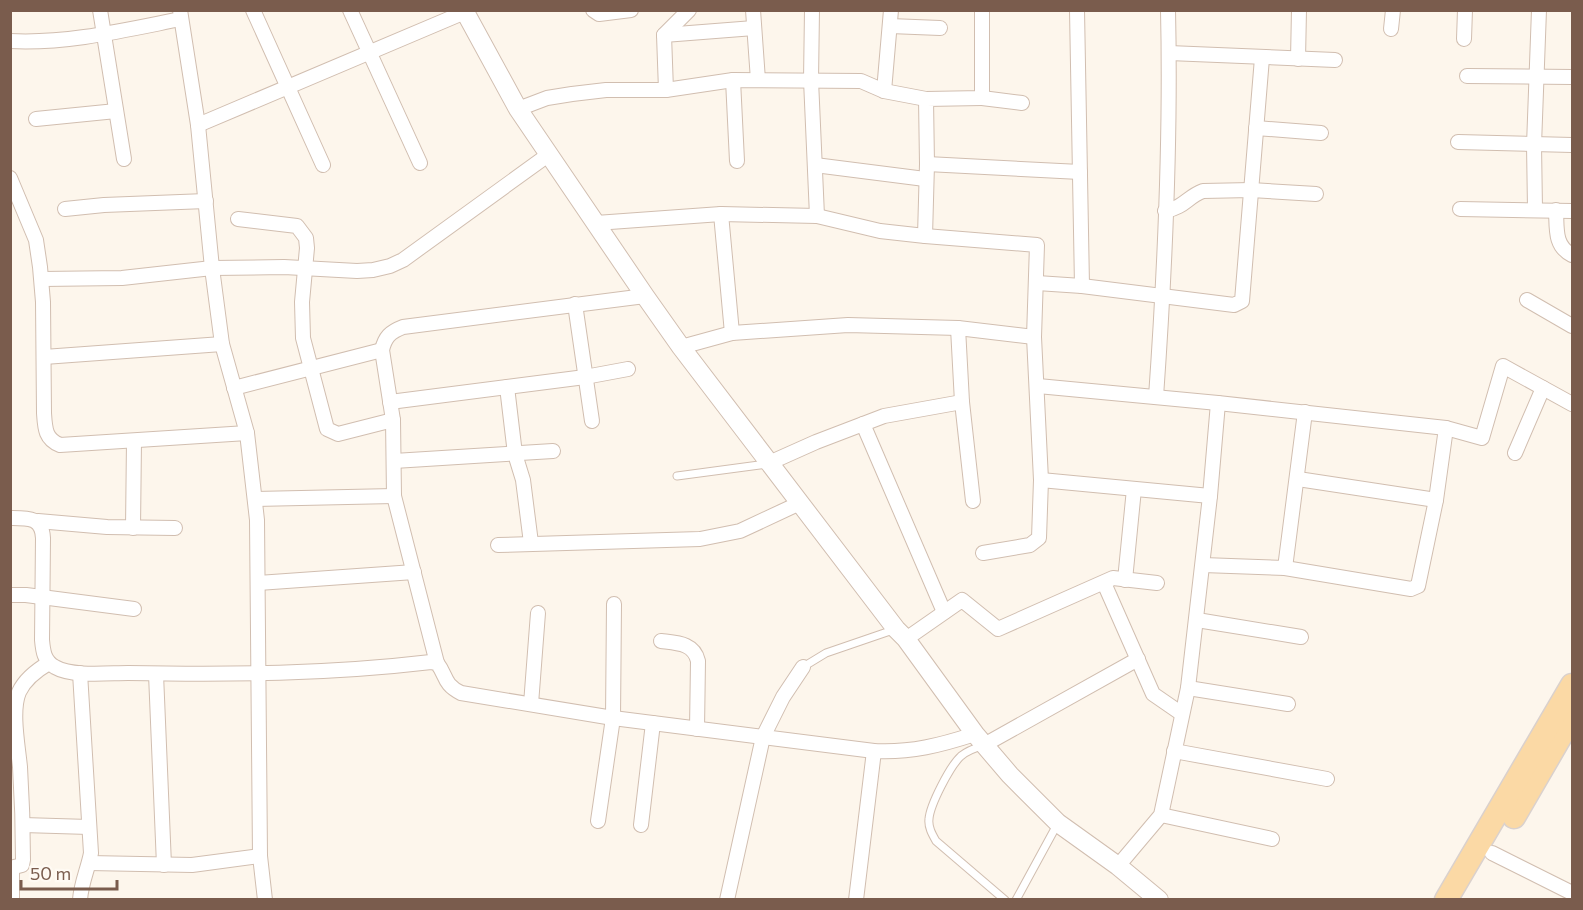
<svg xmlns="http://www.w3.org/2000/svg" width="1583" height="910" viewBox="0 0 1583 910" font-family="Commissioner,sans-serif">
	<style>
		.lines { fill: none; stroke-linecap: round; stroke-linejoin: round }
		.service-casing { stroke: #d1beb0; stroke-width: 9 }
		.minor-casing { stroke: #d1beb0; stroke-width: 16 }
		.tertiary-casing { stroke: #d1beb0; stroke-width: 20 }
		.primary-casing { stroke: #dad1cd; stroke-width: 25 }
		.service { stroke: #fff; stroke-width: 7 }
		.minor { stroke: #fff; stroke-width: 14 }
		.tertiary { stroke: #fff; stroke-width: 18 }
		.primary { stroke: #fbd9a5; stroke-width: 22 }
	</style>
	<rect width="100%" height="100%" fill="#fdf6ec"/>
	<g class="lines">
		<defs>
			<g id="service">
				<path d="M 677,476 L 767,464"/>
				<path d="M 803,667 L 826,653 L 896,629"/>
				<path d="M 982,746 C 975,748 967,751 961,756 C 950,766 930,805 929,819 C 928,827 932,834 936,841 L 1005,900"/>
				<path d="M 1016,900 L 1058,823"/>
			</g>
			<g id="minor">
				<path d="M 100,10 L 124,159"/>
				<path d="M 180,10 L 198,125 L 212,268 L 222,344 L 247,433 L 257,520 L 260,856 L 265,900"/>
				<path d="M 253,10 L 323,165"/>
				<path d="M 350,10 L 420,163"/>
				<path d="M 593,10 L 599,14 L 631,10"/>
				<path d="M 753,10 L 758,80"/>
				<path d="M 812,10 L 811,80 L 817,216"/>
				<path d="M 1077,10 L 1082,286"/>
				<path d="M 890,26 L 940,28"/>
				<path d="M 1391,29 L 1393,10"/>
				<path d="M 664,35 L 689,10"/>
				<path d="M 1464,39 L 1465,10"/>
				<path d="M 10,41 C 67,44 125,30 181,19"/>
				<path d="M 1169,53 L 1335,60"/>
				<path d="M 1298,59 L 1299,10"/>
				<path d="M 1467,76 L 1572,77"/>
				<path d="M 733,80 L 737,161"/>
				<path d="M 666,90 L 664,35 L 754,28"/>
				<path d="M 884,91 L 891,10"/>
				<path d="M 982,98 L 1022,103"/>
				<path d="M 518,109 L 547,98 L 572,94 L 606,90 L 666,90 L 733,80 L 861,81 L 884,91 L 926,99"/>
				<path d="M 36,119 L 116,111"/>
				<path d="M 198,125 L 465,12"/>
				<path d="M 1256,128 L 1321,133"/>
				<path d="M 1458,142 L 1572,145"/>
				<path d="M 927,164 L 1080,172"/>
				<path d="M 815,165 L 925,179"/>
				<path d="M 10,178 L 36,240 L 40,267 L 43,302 L 44,413 C 45,428 45,439 60,445 L 247,433"/>
				<path d="M 65,209 L 104,205 L 206,201"/>
				<path d="M 1460,209 L 1572,211"/>
				<path d="M 1535,209 L 1534,145 L 1539,10"/>
				<path d="M 1556,210 C 1557,228 1554,246 1572,255"/>
				<path d="M 1165,211 C 1185,207 1187,197 1203,191 L 1251,190 L 1316,194"/>
				<path d="M 721,214 L 732,333"/>
				<path d="M 238,219 L 297,226 L 306,238 L 307,248 L 302,302 L 303,338 L 327,429 L 338,434 L 393,420"/>
				<path d="M 596,223 L 721,214 L 817,216 L 880,231 L 925,236 L 1037,245 L 1034,337 L 1041,480 L 1039,538 L 1030,545 L 983,553"/>
				<path d="M 925,236 L 927,164 L 926,99 L 982,98 L 982,10"/>
				<path d="M 42,279 L 122,278 L 212,268 L 284,267 L 357,271 L 373,270 L 390,266 L 403,260 L 548,155"/>
				<path d="M 1037,283 L 1082,286 L 1234,305 L 1242,301 L 1262,58"/>
				<path d="M 1527,300 L 1572,326"/>
				<path d="M 575,304 L 592,421"/>
				<path d="M 958,328 L 962,402 L 973,501"/>
				<path d="M 681,347 L 732,333 L 848,325 L 958,328 L 1034,337"/>
				<path d="M 44,357 L 222,344"/>
				<path d="M 1038,386 L 1218,403 L 1446,428 L 1482,438 L 1503,366 L 1572,404"/>
				<path d="M 507,387 L 515,454 L 523,480 L 531,543"/>
				<path d="M 234,388 L 382,350"/>
				<path d="M 1156,397 C 1165,269 1171,139 1168,10"/>
				<path d="M 390,402 L 585,377 L 628,369"/>
				<path d="M 863,424 L 944,612"/>
				<path d="M 1515,453 L 1543,388"/>
				<path d="M 394,461 L 553,451"/>
				<path d="M 769,463 L 816,442 L 884,416 L 962,402"/>
				<path d="M 1298,479 L 1436,500"/>
				<path d="M 1041,480 L 1210,496"/>
				<path d="M 255,499 L 394,496"/>
				<path d="M 10,518 C 28,518 42,517 43,538 L 42,640 C 43,651 44,661 55,667 C 72,677 108,673 128,673 C 229,675 330,674 431,662 L 437,663 C 447,676 443,684 461,693 L 613,718 L 874,751 C 911,753 941,745 975,734"/>
				<path d="M 38,521 L 107,527 L 175,528"/>
				<path d="M 133,528 L 134,441"/>
				<path d="M 498,545 L 700,539 L 740,531 L 800,503"/>
				<path d="M 1203,565 L 1285,568 L 1305,412"/>
				<path d="M 1285,568 L 1411,589 L 1418,586 L 1436,500 L 1446,428"/>
				<path d="M 1125,580 L 1134,489"/>
				<path d="M 258,583 L 414,572"/>
				<path d="M 1104,583 L 1153,694 L 1182,714"/>
				<path d="M 10,595 L 26,595 L 134,609"/>
				<path d="M 1197,620 L 1301,637"/>
				<path d="M 906,639 L 962,600 L 998,629 L 1113,578 L 1157,583"/>
				<path d="M 661,641 C 677,643 694,643 698,661 L 697,729"/>
				<path d="M 437,663 L 394,496 L 393,420 L 382,350 C 385,337 390,332 403,327 L 645,296"/>
				<path d="M 156,674 L 164,865"/>
				<path d="M 1188,688 L 1288,704"/>
				<path d="M 531,704 L 538,613"/>
				<path d="M 984,745 L 1138,659"/>
				<path d="M 1174,751 L 1327,779"/>
				<path d="M 1161,815 L 1272,839"/>
				<path d="M 598,821 L 613,718 L 614,604"/>
				<path d="M 23,825 L 89,827"/>
				<path d="M 641,825 L 653,723"/>
				<path d="M 1492,853 L 1572,893"/>
				<path d="M 89,863 L 192,865 L 260,856"/>
				<path d="M 1118,866 L 1161,815 L 1188,688 L 1210,496 L 1218,403"/>
				<path d="M 10,868 L 22,865 L 23,860 C 23,829 22,798 20,767 C 18,746 11,711 19,692 C 25,679 37,670 49,663"/>
				<path d="M 12,868 L 12,900"/>
				<path d="M 80,900 C 81,883 88,869 91,853 L 80,673"/>
				<path d="M 727,900 L 763,737 L 783,697 L 803,667"/>
				<path d="M 856,900 L 874,751"/>
			</g>
			<path id="tertiary" d="M 464,10 L 518,109 L 645,296 L 681,347 L 896,629 L 906,639 L 975,734 L 1010,775 L 1058,823 L 1118,866 L 1159,900"/>
			<g id="primary">
				<path d="M 1514,817 L 1572,717"/>
				<path d="M 1446,900 L 1572,685"/>
			</g>
		</defs>
		<use href="#service" class="service-casing"/>
		<use href="#minor" class="minor-casing"/>
		<use href="#tertiary" class="tertiary-casing"/>
		<use href="#primary" class="primary-casing"/>
		<use href="#service" class="service"/>
		<use href="#minor" class="minor"/>
		<use href="#tertiary" class="tertiary"/>
		<use href="#primary" class="primary"/>
	</g>
	<rect width="1583" height="910" fill="none" stroke="#7a5c4d" stroke-width="24"/>
	<path d="M21 880v9h96v-9" fill="none" stroke="#7a5c4d" stroke-width="3"/>
	<text x="30" y="880" font-size="18" fill="#7a5c4d" stroke="#fffaf3" stroke-width="4.5" paint-order="stroke">50 m</text>
</svg>
